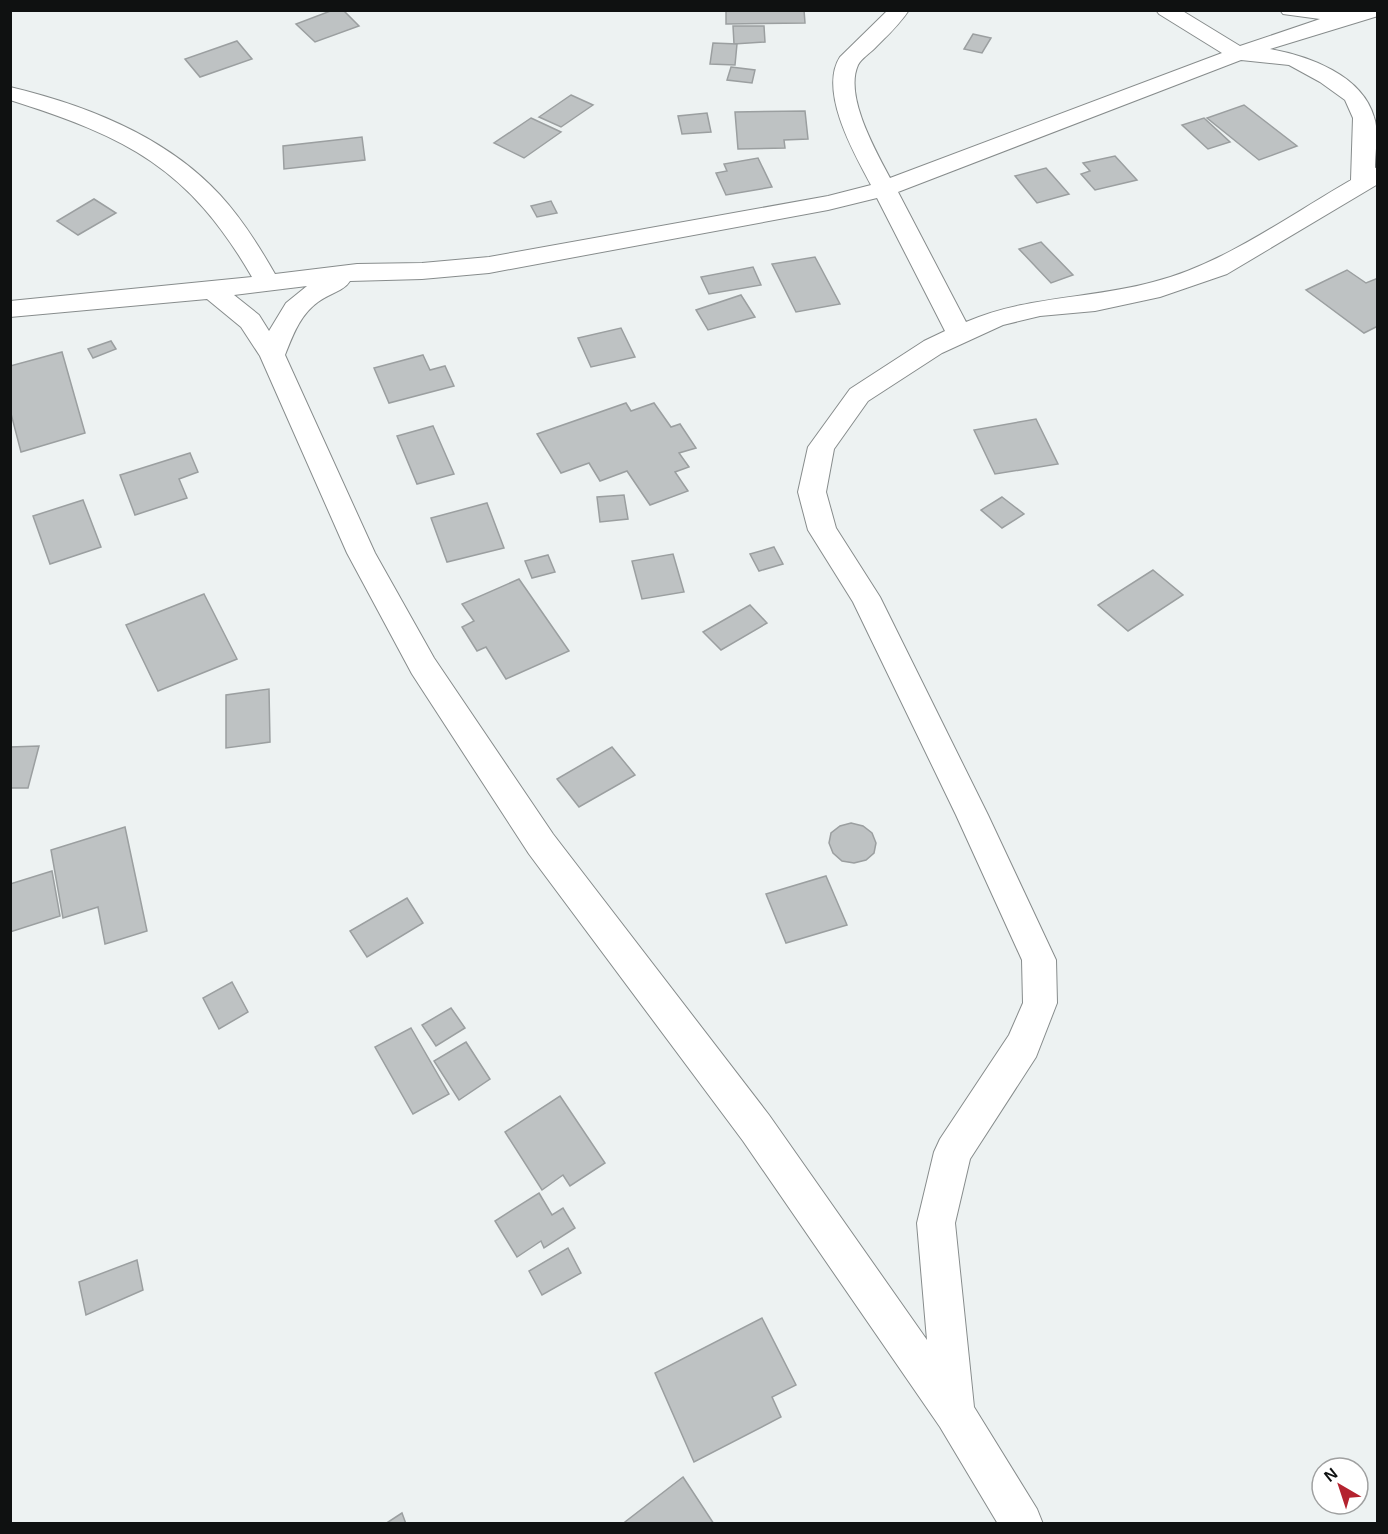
<svg xmlns="http://www.w3.org/2000/svg" width="1388" height="1534" viewBox="0 0 1388 1534" font-family="Arial,sans-serif">
	<style>
		.building { fill: #bec2c3; stroke: #9b9fa0; stroke-width: 1.5 }
		.lines { fill: none; stroke-linecap: round; stroke-linejoin: round }
		.street-casing { stroke: #878c8c; stroke-width: 2 }
		.street { fill: #fff; fill-rule: evenodd }
	</style>
	<rect width="100%" height="100%" fill="#edf2f2"/>
	<g class="building">
		<path d="M 333,10 L 343,10 L 359,26 L 315,42 L 296,24 Z"/>
		<path d="M 726,10 L 804,10 L 805,23 L 726,24 Z"/>
		<path d="M 733,26 L 764,26 L 765,42 L 734,44 Z"/>
		<path d="M 973,34 L 991,38 L 982,53 L 964,49 Z"/>
		<path d="M 237,41 L 252,59 L 200,77 L 185,59 Z"/>
		<path d="M 713,43 L 737,44 L 735,65 L 710,64 Z"/>
		<path d="M 731,67 L 755,70 L 752,83 L 727,80 Z"/>
		<path d="M 571,95 L 593,105 L 561,127 L 539,117 Z"/>
		<path d="M 1244,105 L 1297,146 L 1259,160 L 1207,118 Z"/>
		<path d="M 805,111 L 808,139 L 784,140 L 785,148 L 738,149 L 735,112 Z"/>
		<path d="M 707,113 L 711,132 L 682,134 L 678,116 Z"/>
		<path d="M 531,118 L 561,132 L 524,158 L 494,143 Z"/>
		<path d="M 1204,118 L 1230,142 L 1208,149 L 1182,125 Z"/>
		<path d="M 362,137 L 365,160 L 284,169 L 283,146 Z"/>
		<path d="M 1115,156 L 1137,180 L 1095,190 L 1081,174 L 1090,171 L 1083,163 Z"/>
		<path d="M 758,158 L 772,187 L 726,195 L 716,173 L 727,171 L 724,164 Z"/>
		<path d="M 1046,168 L 1069,194 L 1037,203 L 1015,176 Z"/>
		<path d="M 94,199 L 116,213 L 78,235 L 57,221 Z"/>
		<path d="M 551,201 L 557,213 L 537,217 L 531,206 Z"/>
		<path d="M 1041,242 L 1073,275 L 1051,283 L 1019,249 Z"/>
		<path d="M 815,257 L 840,304 L 796,312 L 772,264 Z"/>
		<path d="M 753,267 L 761,285 L 709,294 L 701,277 Z"/>
		<path d="M 1347,270 L 1366,283 L 1378,278 L 1378,326 L 1364,333 L 1306,290 Z"/>
		<path d="M 741,295 L 755,317 L 708,330 L 696,310 Z"/>
		<path d="M 621,328 L 635,357 L 591,367 L 578,338 Z"/>
		<path d="M 111,341 L 116,349 L 93,358 L 88,349 Z"/>
		<path d="M 62,352 L 85,433 L 21,452 L 10,410 L 10,366 Z"/>
		<path d="M 423,355 L 430,370 L 445,366 L 454,386 L 389,403 L 374,368 Z"/>
		<path d="M 626,403 L 631,411 L 654,403 L 671,427 L 680,424 L 696,448 L 679,453 L 689,467 L 675,472 L 688,491 L 650,505 L 627,471 L 600,481 L 589,463 L 561,473 L 537,434 Z"/>
		<path d="M 1036,419 L 1058,464 L 995,474 L 974,430 Z"/>
		<path d="M 433,426 L 454,474 L 417,484 L 397,436 Z"/>
		<path d="M 190,453 L 198,472 L 179,479 L 187,498 L 135,515 L 120,475 Z"/>
		<path d="M 624,495 L 628,519 L 600,522 L 597,497 Z"/>
		<path d="M 1002,497 L 1024,514 L 1002,528 L 981,510 Z"/>
		<path d="M 83,500 L 101,547 L 50,564 L 33,516 Z"/>
		<path d="M 487,503 L 504,548 L 447,562 L 431,518 Z"/>
		<path d="M 774,547 L 783,564 L 759,571 L 750,554 Z"/>
		<path d="M 673,554 L 684,592 L 642,599 L 632,561 Z"/>
		<path d="M 548,555 L 555,572 L 532,578 L 525,561 Z"/>
		<path d="M 1153,570 L 1183,595 L 1128,631 L 1098,605 Z"/>
		<path d="M 519,579 L 569,651 L 506,679 L 486,647 L 477,651 L 462,627 L 474,621 L 462,604 Z"/>
		<path d="M 204,594 L 237,659 L 158,691 L 126,625 Z"/>
		<path d="M 750,605 L 767,623 L 721,650 L 703,632 Z"/>
		<path d="M 269,689 L 270,742 L 226,748 L 226,695 Z"/>
		<path d="M 39,746 L 28,788 L 10,788 L 10,747 Z"/>
		<path d="M 612,747 L 635,775 L 579,807 L 557,779 Z"/>
		<path d="M 851,823 L 863,826 L 872,833 L 876,843 L 874,853 L 866,860 L 854,863 L 842,861 L 833,853 L 829,843 L 831,833 L 840,826 Z"/>
		<path d="M 125,827 L 147,931 L 105,944 L 98,907 L 63,918 L 51,850 Z"/>
		<path d="M 52,871 L 60,916 L 10,932 L 10,884 Z"/>
		<path d="M 826,876 L 847,925 L 786,943 L 766,894 Z"/>
		<path d="M 407,898 L 423,923 L 367,957 L 350,931 Z"/>
		<path d="M 232,982 L 248,1012 L 219,1029 L 203,998 Z"/>
		<path d="M 451,1008 L 465,1028 L 436,1046 L 422,1025 Z"/>
		<path d="M 411,1028 L 449,1094 L 413,1114 L 375,1047 Z"/>
		<path d="M 466,1042 L 490,1079 L 459,1100 L 434,1061 Z"/>
		<path d="M 560,1096 L 605,1163 L 570,1186 L 563,1175 L 542,1190 L 505,1132 Z"/>
		<path d="M 539,1193 L 552,1215 L 563,1208 L 575,1228 L 544,1248 L 541,1241 L 517,1257 L 495,1221 Z"/>
		<path d="M 568,1248 L 581,1273 L 542,1295 L 529,1271 Z"/>
		<path d="M 137,1260 L 143,1290 L 86,1315 L 79,1282 Z"/>
		<path d="M 762,1318 L 796,1385 L 772,1397 L 781,1417 L 694,1462 L 655,1373 Z"/>
		<path d="M 683,1477 L 714,1524 L 626,1524 L 625,1522 Z"/>
		<path d="M 402,1513 L 406,1524 L 385,1524 Z"/>
	</g>
	<g class="lines">
		<defs>
			<path id="street" d="M 888,10 L 909,10 C 899,25 887,36 875,48 C 870,53 861,59 858,65 C 844,96 876,151 890,178 L 1222,53 L 1159,14 L 1156,10 L 1181,10 L 1240,46 L 1320,19 L 1283,14 L 1280,10 L 1378,10 L 1378,16 L 1270,49 C 1309,56 1362,75 1374,117 C 1379,131 1375,153 1375,168 L 1378,167 L 1378,184 L 1227,274 L 1160,297 L 1095,311 L 1040,316 L 1003,325 L 942,353 L 868,401 L 834,449 L 826,492 L 836,528 L 880,597 L 988,815 L 1056,960 L 1057,1003 L 1036,1057 L 970,1159 L 955,1223 L 974,1407 L 1037,1509 L 1043,1524 L 998,1524 L 940,1427 L 743,1141 L 529,854 L 412,674 L 347,553 L 260,356 L 241,327 L 207,299 L 10,317 L 10,301 L 252,277 C 189,168 127,137 10,100 L 10,87 C 86,105 167,137 220,195 C 242,219 259,246 275,274 L 357,264 L 422,263 L 489,257 L 828,196 L 871,185 C 855,155 818,91 840,57 ZM 1241,60 L 1289,65 L 1320,82 L 1345,100 L 1353,118 L 1351,180 C 1290,215 1222,265 1153,282 C 1091,299 1025,296 966,322 L 898,192 ZM 877,198 L 945,331 L 924,341 L 850,389 L 808,447 L 798,492 L 808,530 L 853,602 L 956,815 L 1022,960 L 1023,1003 L 1009,1035 L 940,1139 L 934,1152 L 917,1223 L 927,1340 L 769,1115 L 553,834 L 434,658 L 375,553 L 285,355 C 293,335 300,315 318,302 C 328,294 344,291 350,281 L 422,279 L 489,273 L 828,210 ZM 307,286 L 286,303 L 269,331 L 259,315 L 234,295 Z"/>
		</defs>
		<use href="#street" class="street-casing"/>
		<use href="#street" class="street"/>
	</g>
	<rect width="1388" height="1534" fill="none" stroke="#0f1111" stroke-width="24"/>
	<g transform="translate(1340 1486) rotate(321)"><circle r="28" fill="#ffffff" stroke="#9fa0a0" stroke-width="1.5"/>
	<path d="M0-4.5L10 22L0 15L-10 22Z" fill="#b4232f"/>
	<text y="-9" font-size="16" font-weight="bold" text-anchor="middle" fill="#0f1111">N</text>
	</g>
</svg>
